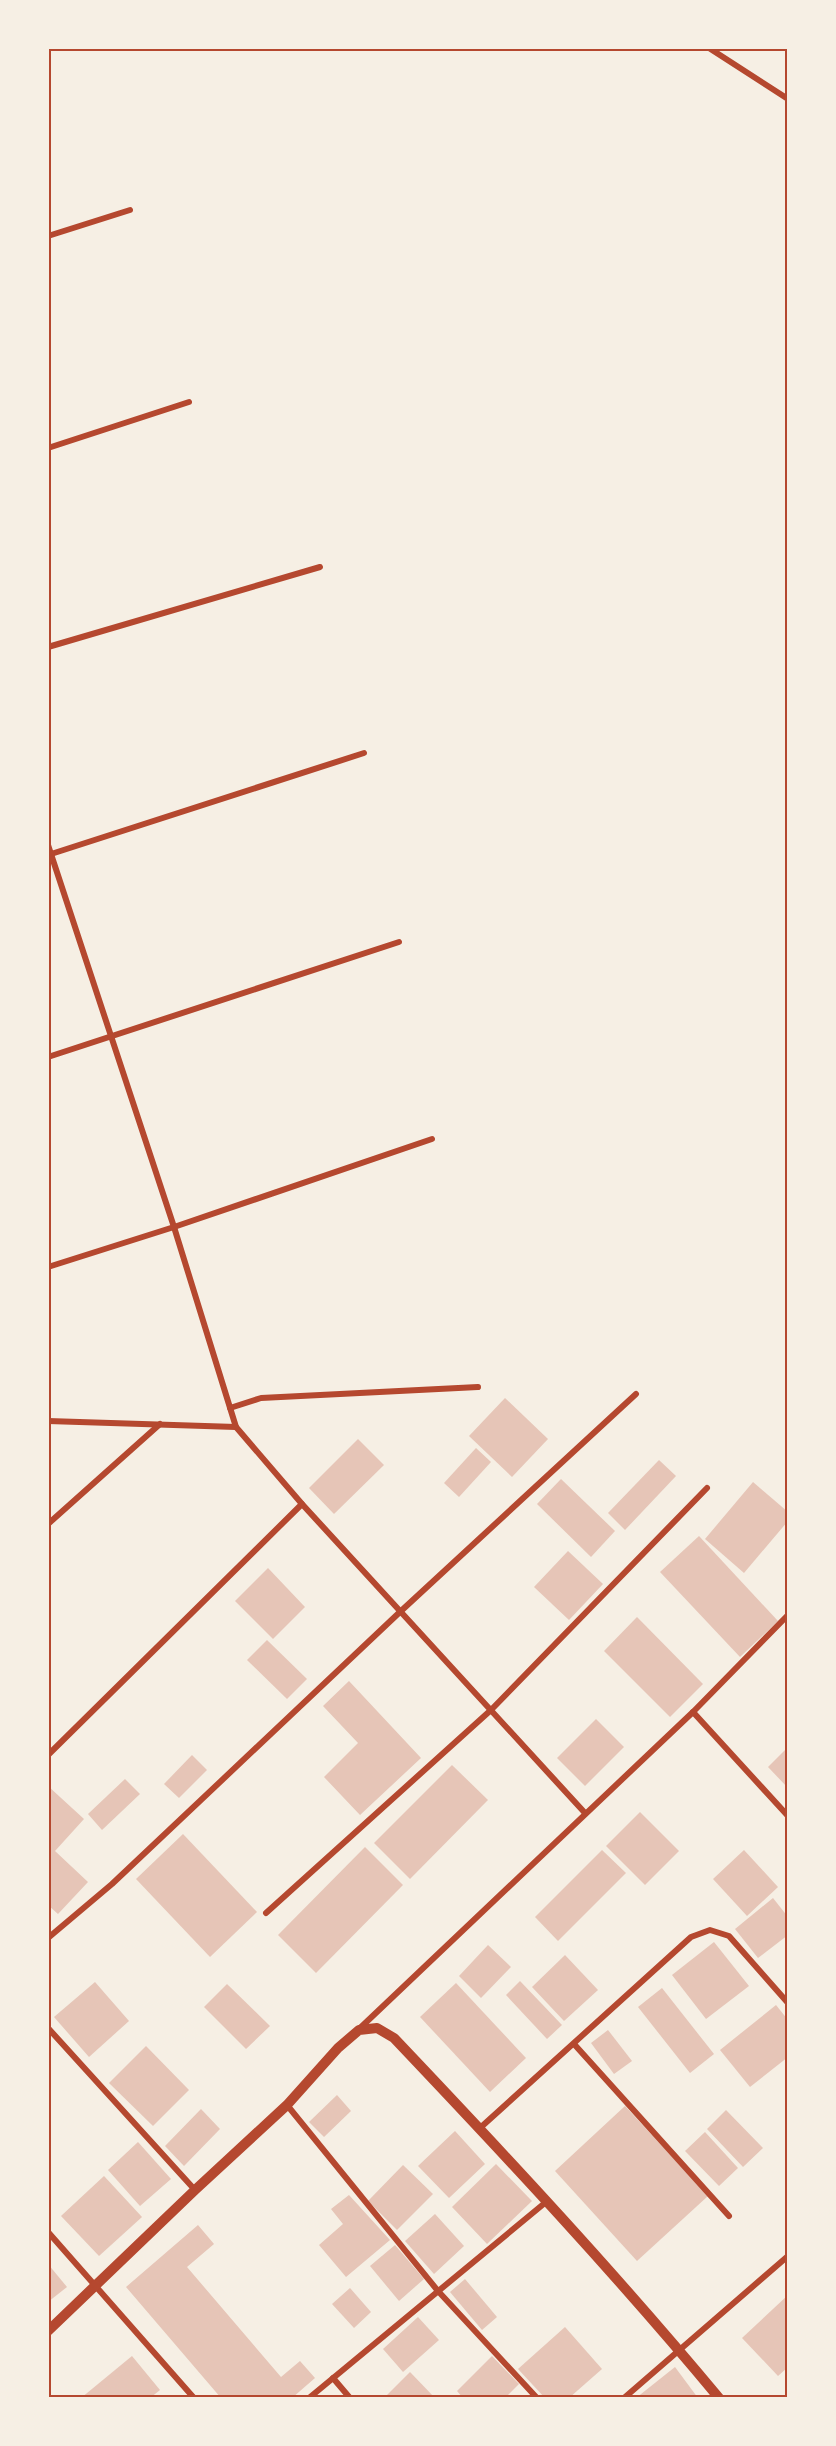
<svg xmlns="http://www.w3.org/2000/svg" width="836" height="2446" viewBox="0 0 836 2446" font-family="'Fira Sans Condensed',sans-serif">
	<style>
		.building { fill: #e6c5b7 }
		.lines { fill: none; stroke-linecap: round; stroke-linejoin: round }
		.minor { stroke: #b5482f; stroke-width: 6 }
		.tertiary { stroke: #b5482f; stroke-width: 10 }
		.neatline { fill: none; stroke: #b5482f; stroke-width: 2 }
	</style>
	<rect width="100%" height="100%" fill="#f6efe4"/>
	<g class="building">
		<path d="M 505,1398 L 548,1439 L 512,1477 L 469,1436 Z"/>
		<path d="M 358,1439 L 384,1465 L 334,1514 L 309,1488 Z"/>
		<path d="M 476,1448 L 491,1462 L 459,1497 L 444,1483 Z"/>
		<path d="M 659,1460 L 676,1476 L 625,1530 L 608,1513 Z"/>
		<path d="M 561,1479 L 615,1531 L 591,1557 L 537,1504 Z"/>
		<path d="M 753,1482 L 788,1512 L 788,1521 L 744,1573 L 705,1539 Z"/>
		<path d="M 699,1536 L 778,1621 L 740,1657 L 660,1572 Z"/>
		<path d="M 568,1551 L 603,1584 L 569,1620 L 534,1587 Z"/>
		<path d="M 268,1568 L 305,1607 L 273,1639 L 235,1601 Z"/>
		<path d="M 637,1617 L 703,1684 L 670,1717 L 604,1651 Z"/>
		<path d="M 267,1640 L 307,1679 L 287,1699 L 247,1660 Z"/>
		<path d="M 349,1681 L 421,1758 L 360,1815 L 324,1777 L 358,1743 L 323,1706 Z"/>
		<path d="M 596,1719 L 624,1747 L 585,1786 L 557,1758 Z"/>
		<path d="M 788,1747 L 788,1788 L 768,1767 Z"/>
		<path d="M 192,1755 L 207,1770 L 179,1798 L 164,1784 Z"/>
		<path d="M 452,1765 L 488,1800 L 410,1879 L 374,1843 Z"/>
		<path d="M 125,1779 L 140,1794 L 102,1830 L 88,1814 Z"/>
		<path d="M 48,1786 L 84,1819 L 55,1851 L 88,1882 L 58,1914 L 48,1905 Z"/>
		<path d="M 640,1812 L 679,1851 L 645,1885 L 606,1846 Z"/>
		<path d="M 183,1834 L 257,1912 L 210,1957 L 136,1879 Z"/>
		<path d="M 365,1847 L 403,1885 L 316,1973 L 278,1935 Z"/>
		<path d="M 602,1850 L 626,1873 L 558,1941 L 535,1917 Z"/>
		<path d="M 744,1850 L 778,1887 L 747,1916 L 713,1879 Z"/>
		<path d="M 773,1898 L 788,1917 L 788,1935 L 758,1958 L 735,1929 Z"/>
		<path d="M 714,1942 L 749,1986 L 706,2019 L 672,1975 Z"/>
		<path d="M 488,1945 L 511,1967 L 481,1998 L 459,1976 Z"/>
		<path d="M 565,1955 L 598,1990 L 564,2021 L 532,1987 Z"/>
		<path d="M 520,1981 L 562,2025 L 547,2039 L 506,1995 Z"/>
		<path d="M 95,1982 L 129,2021 L 89,2057 L 54,2017 Z"/>
		<path d="M 456,1983 L 526,2058 L 490,2092 L 420,2017 Z"/>
		<path d="M 227,1984 L 270,2026 L 246,2049 L 204,2007 Z"/>
		<path d="M 662,1988 L 714,2054 L 690,2073 L 638,2007 Z"/>
		<path d="M 776,2005 L 788,2020 L 788,2057 L 750,2087 L 720,2050 Z"/>
		<path d="M 608,2030 L 632,2061 L 614,2074 L 591,2043 Z"/>
		<path d="M 146,2046 L 189,2090 L 153,2126 L 109,2083 Z"/>
		<path d="M 337,2095 L 351,2111 L 324,2137 L 309,2122 Z"/>
		<path d="M 625,2106 L 708,2196 L 637,2261 L 555,2171 Z"/>
		<path d="M 201,2109 L 220,2129 L 184,2166 L 165,2146 Z"/>
		<path d="M 726,2110 L 763,2148 L 743,2167 L 707,2129 Z"/>
		<path d="M 455,2131 L 485,2164 L 449,2198 L 418,2166 Z"/>
		<path d="M 705,2132 L 738,2168 L 719,2186 L 685,2151 Z"/>
		<path d="M 138,2142 L 171,2179 L 140,2206 L 108,2170 Z"/>
		<path d="M 496,2164 L 532,2201 L 487,2244 L 452,2207 Z"/>
		<path d="M 403,2165 L 433,2194 L 397,2230 L 368,2201 Z"/>
		<path d="M 104,2176 L 142,2217 L 99,2256 L 61,2216 Z"/>
		<path d="M 349,2195 L 390,2240 L 346,2277 L 319,2245 L 343,2224 L 331,2209 Z"/>
		<path d="M 435,2214 L 464,2246 L 434,2274 L 405,2241 Z"/>
		<path d="M 198,2225 L 214,2244 L 187,2267 L 281,2377 L 300,2361 L 315,2378 L 292,2398 L 221,2398 L 126,2287 Z"/>
		<path d="M 395,2245 L 424,2279 L 399,2301 L 370,2266 Z"/>
		<path d="M 48,2264 L 67,2287 L 48,2302 Z"/>
		<path d="M 465,2279 L 497,2317 L 482,2330 L 450,2292 Z"/>
		<path d="M 350,2288 L 371,2312 L 354,2328 L 332,2304 Z"/>
		<path d="M 788,2295 L 788,2367 L 778,2376 L 742,2338 Z"/>
		<path d="M 418,2317 L 439,2340 L 403,2372 L 383,2349 Z"/>
		<path d="M 565,2327 L 602,2369 L 569,2398 L 545,2398 L 518,2369 Z"/>
		<path d="M 132,2356 L 160,2390 L 150,2398 L 81,2398 Z"/>
		<path d="M 492,2356 L 519,2384 L 505,2398 L 463,2398 L 457,2391 Z"/>
		<path d="M 675,2367 L 698,2398 L 636,2398 Z"/>
		<path d="M 410,2372 L 435,2398 L 384,2398 Z"/>
	</g>
	<g class="lines">
		<g class="minor">
			<path d="M 709,48 L 788,99"/>
			<path d="M 48,236 L 130,210"/>
			<path d="M 48,448 L 189,402"/>
			<path d="M 48,647 L 320,567"/>
			<path d="M 48,845 L 174,1227 L 236,1427"/>
			<path d="M 48,855 L 364,753"/>
			<path d="M 48,1057 L 399,942"/>
			<path d="M 48,1267 L 174,1227 L 432,1139"/>
			<path d="M 230,1408 L 261,1398 L 478,1387"/>
			<path d="M 48,1421 L 236,1427 L 302,1504 L 585,1813"/>
			<path d="M 48,1524 L 160,1424"/>
			<path d="M 693,1712 L 788,1816"/>
			<path d="M 48,1755 L 302,1504"/>
			<path d="M 266,1913 L 491,1710 L 707,1488"/>
			<path d="M 48,1938 L 112,1884 L 401,1611 L 636,1394"/>
			<path d="M 48,2028 L 195,2190"/>
			<path d="M 359,2029 L 693,1712 L 788,1615"/>
			<path d="M 574,2044 L 729,2216"/>
			<path d="M 287,2105 L 438,2291 L 537,2398"/>
			<path d="M 480,2128 L 691,1937 L 710,1930 L 729,1936 L 788,2003"/>
			<path d="M 48,2232 L 194,2398"/>
			<path d="M 333,2378 L 350,2398"/>
			<path d="M 309,2398 L 546,2202"/>
			<path d="M 624,2398 L 788,2256"/>
		</g>
		<path class="tertiary" d="M 48,2331 L 195,2190 L 287,2105 L 338,2048 L 359,2030 L 377,2028 L 394,2038 C 505,2155 616,2274 719,2398"/>
	</g>
	<rect width="836" height="2446" fill="none" stroke="#f6efe4" stroke-width="99"/>
	<rect x="50" y="50" width="736" height="2346" class="neatline"/>
</svg>
